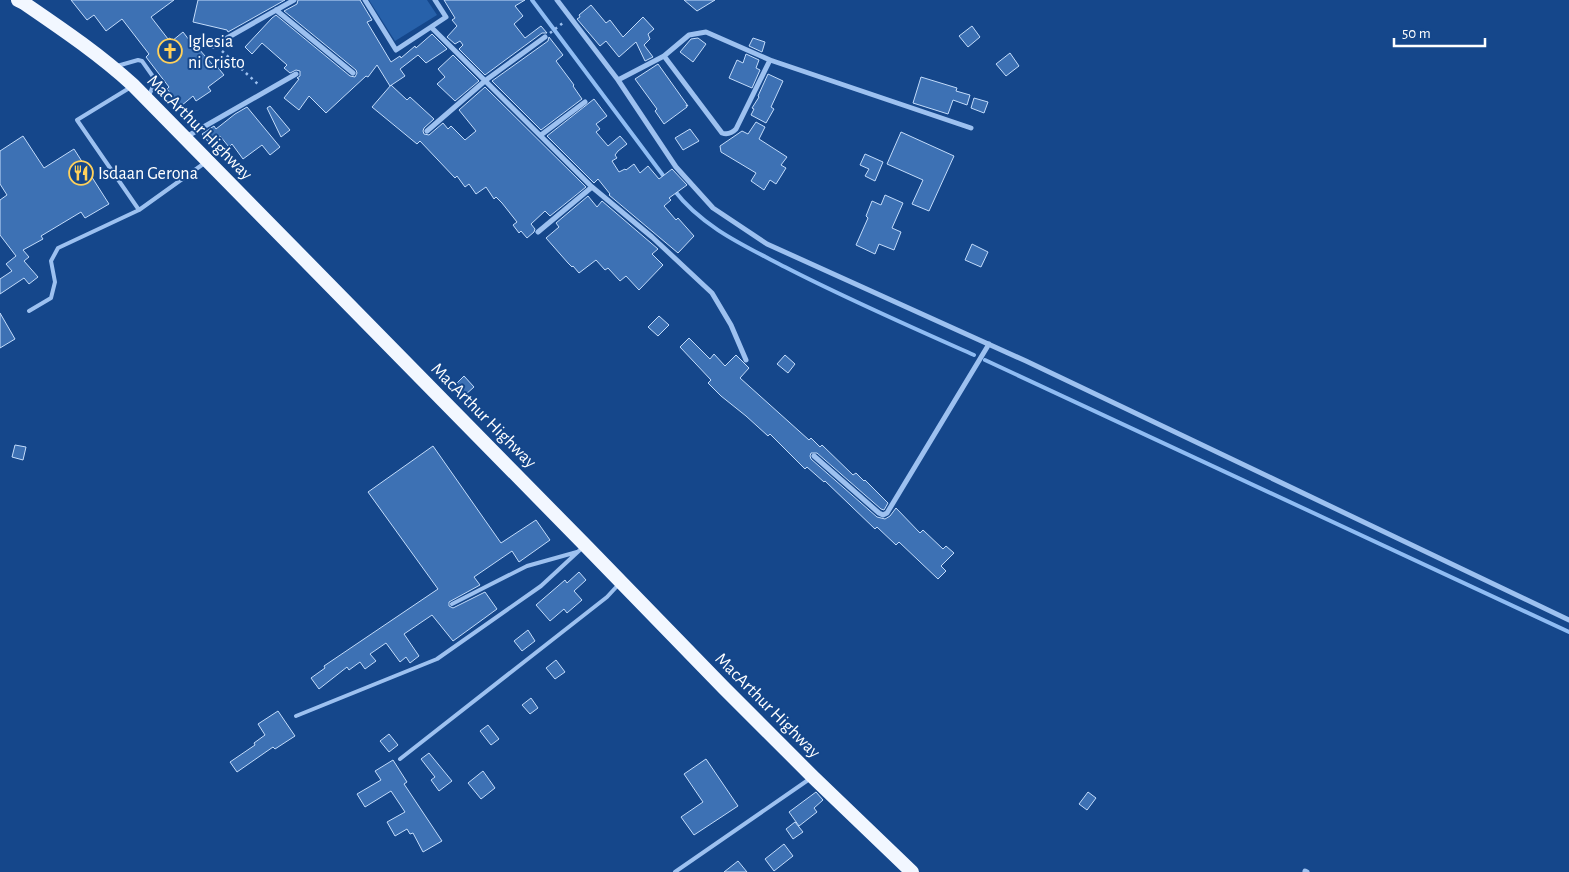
<svg xmlns="http://www.w3.org/2000/svg" width="1569" height="872" font-family="'Alegreya Sans',sans-serif">
	<rect width="100%" height="100%" fill="#15478b"/>
	<path fill="#2761aa" d="M 369,0 L 427,0 L 437,15 L 395,41 Z"/>
	<g fill="none" stroke-linecap="round" stroke-linejoin="round">
		<path stroke="#8fbcf3" stroke-width="4" d="M 532,0 L 665,178
			M 674,190 C 702,227 745,246 785,267 C 847,299 911,327 974,355
			M 985,360 L 1569,632"/>
	</g>
	<path fill="#3d71b4" stroke="#c3dcfb" d="M 71,0 L 174,0 L 151,17 L 168,39 L 170,38 L 172,41 L 183,32 L 196,49 L 198,48 L 213,65 L 215,64 L 224,75 L 208,87 L 211,91 L 196,101 L 193,96 L 181,106 L 167,89 L 169,87 L 146,57 L 149,54 L 122,19 L 106,31 L 94,15 L 87,20 Z
		M 198,0 L 285,0 L 228,32 L 227,30 L 193,22 Z
		M 298,0 L 360,0 L 372,20 L 367,22 L 391,62 L 400,56 L 401,58 L 415,46 L 416,48 L 432,34 L 447,49 L 426,63 L 418,55 L 400,69 L 405,76 L 390,86 L 377,65 L 368,77 L 366,76 L 326,113 L 309,96 L 299,110 L 284,98 L 299,79 L 297,78 L 300,76 L 300,71 L 296,70 L 290,73 L 284,68 L 287,65 L 262,43 L 252,54 L 245,47 L 272,18 L 276,15 L 350,76 L 355,77 L 357,73 L 356,70 L 284,11 L 297,4 Z
		M 444,0 L 525,0 L 515,6 L 523,16 L 514,24 L 525,38 L 541,26 L 547,33 L 542,33 L 485,75 L 459,49 L 463,45 L 460,41 L 455,44 L 447,37 L 457,26 L 452,20 L 455,18 Z
		M 684,0 L 715,0 L 697,11 Z
		M 591,5 L 606,23 L 610,20 L 623,37 L 643,17 L 654,29 L 648,34 L 650,39 L 644,45 L 653,57 L 645,61 L 636,42 L 619,57 L 606,41 L 600,46 L 577,19 L 580,17 L 579,15 Z
		M 972,26 L 980,37 L 968,47 L 959,36 Z
		M 549,37 L 563,55 L 556,61 L 574,85 L 573,86 L 582,99 L 541,130 L 492,81 L 548,41 Z
		M 698,38 L 706,44 L 693,62 L 680,52 L 691,39 Z
		M 753,38 L 765,42 L 762,52 L 749,46 Z
		M 1010,53 L 1019,66 L 1006,76 L 996,64 Z
		M 746,54 L 759,60 L 756,68 L 760,70 L 752,88 L 729,78 L 737,60 L 743,63 Z
		M 453,55 L 479,81 L 455,101 L 437,84 L 445,77 L 438,69 Z
		M 658,64 L 688,106 L 686,105 L 687,107 L 664,124 L 655,111 L 657,109 L 635,79 Z
		M 768,74 L 783,81 L 771,107 L 774,109 L 766,123 L 751,115 L 754,109 L 752,108 L 759,97 L 758,96 Z
		M 921,77 L 957,88 L 956,91 L 970,95 L 967,105 L 953,100 L 948,114 L 913,103 Z
		M 391,85 L 407,100 L 410,97 L 434,119 L 424,128 L 423,131 L 424,134 L 429,135 L 443,123 L 448,129 L 451,126 L 465,140 L 476,131 L 459,110 L 485,87 L 586,187 L 550,216 L 545,211 L 531,224 L 535,229 L 534,232 L 527,238 L 521,231 L 519,233 L 513,225 L 517,222 L 502,203 L 496,197 L 494,199 L 486,187 L 476,194 L 469,184 L 465,187 L 457,176 L 455,178 L 420,141 L 417,144 L 372,107 Z
		M 974,98 L 988,102 L 984,113 L 971,108 Z
		M 594,99 L 607,116 L 596,124 L 600,129 L 596,132 L 608,146 L 620,136 L 627,144 L 618,151 L 615,155 L 617,158 L 612,161 L 619,172 L 625,169 L 626,170 L 634,164 L 640,173 L 648,166 L 659,179 L 672,169 L 687,185 L 669,198 L 671,200 L 664,206 L 676,220 L 678,218 L 694,236 L 678,253 L 609,195 L 610,194 L 598,179 L 594,183 L 547,136 Z
		M 270,106 L 290,130 L 281,137 L 267,108 Z
		M 247,107 L 280,147 L 270,155 L 262,145 L 243,159 L 232,144 L 229,147 L 220,136 L 210,144 L 202,134 L 214,126 L 216,129 L 235,114 Z
		M 756,122 L 765,127 L 759,139 L 787,157 L 781,165 L 786,168 L 776,184 L 770,180 L 764,190 L 751,181 L 756,173 L 721,152 L 720,146 L 742,131 L 748,134 Z
		M 690,129 L 699,141 L 683,150 L 675,138 Z
		M 901,132 L 954,156 L 929,211 L 912,204 L 923,180 L 887,164 Z
		M 23,136 L 44,168 L 74,149 L 109,204 L 85,218 L 81,212 L 41,236 L 43,239 L 23,250 L 29,257 L 24,261 L 38,277 L 29,284 L 24,278 L 0,294 L 0,279 L 12,271 L 6,264 L 16,256 L 0,235 L 0,200 L 7,195 L 0,184 L 0,151 Z
		M 865,154 L 883,162 L 875,181 L 865,176 L 869,169 L 860,165 Z
		M 885,195 L 903,203 L 892,228 L 901,232 L 894,250 L 879,244 L 875,254 L 856,245 L 868,218 L 866,216 L 872,201 L 881,205 Z
		M 588,196 L 597,207 L 602,201 L 658,249 L 652,254 L 663,265 L 639,290 L 626,276 L 620,281 L 608,268 L 605,270 L 596,260 L 579,273 L 573,266 L 572,267 L 568,263 L 546,238 L 559,227 L 556,223 Z
		M 972,244 L 988,252 L 981,267 L 965,260 Z
		M 0,313 L 15,339 L 0,348 Z
		M 659,316 L 669,325 L 658,336 L 648,327 Z
		M 689,338 L 710,359 L 714,354 L 725,366 L 736,355 L 749,368 L 740,378 L 809,440 L 811,438 L 820,447 L 822,445 L 853,475 L 856,473 L 864,481 L 865,480 L 888,503 L 884,510 L 881,509 L 817,453 L 811,453 L 810,456 L 811,459 L 877,517 L 885,519 L 890,516 L 896,508 L 920,533 L 923,530 L 943,549 L 946,546 L 954,553 L 941,566 L 946,571 L 938,579 L 899,542 L 896,545 L 877,527 L 875,529 L 825,481 L 824,482 L 807,467 L 805,469 L 770,434 L 768,436 L 746,416 L 721,396 L 708,383 L 711,380 L 680,347 Z
		M 785,355 L 795,364 L 788,373 L 777,364 Z
		M 464,376 L 474,387 L 465,395 L 456,384 Z
		M 15,445 L 26,447 L 23,460 L 12,457 Z
		M 433,446 L 501,543 L 536,520 L 550,540 L 519,562 L 512,551 L 474,577 L 480,585 L 449,602 L 449,606 L 453,608 L 485,592 L 497,609 L 453,641 L 432,615 L 404,634 L 419,656 L 410,663 L 406,657 L 400,662 L 386,643 L 370,654 L 376,661 L 365,669 L 360,662 L 349,670 L 347,667 L 319,689 L 311,678 L 325,668 L 324,666 L 438,589 L 368,492 Z
		M 579,572 L 586,580 L 574,591 L 582,600 L 567,613 L 564,609 L 550,621 L 536,605 L 565,580 L 567,583 Z
		M 528,630 L 535,641 L 522,651 L 514,641 Z
		M 556,660 L 565,672 L 555,679 L 546,668 Z
		M 531,698 L 538,708 L 530,714 L 522,705 Z
		M 278,711 L 295,736 L 275,749 L 273,747 L 237,772 L 230,762 L 255,745 L 254,743 L 265,735 L 258,724 Z
		M 488,725 L 499,739 L 491,745 L 480,731 Z
		M 389,734 L 398,745 L 389,752 L 380,741 Z
		M 429,753 L 452,781 L 439,791 L 431,780 L 435,777 L 421,759 Z
		M 706,759 L 738,806 L 694,835 L 681,817 L 703,802 L 684,774 Z
		M 393,760 L 407,782 L 404,784 L 442,841 L 423,852 L 413,833 L 410,834 L 407,829 L 395,836 L 387,822 L 405,812 L 391,791 L 365,807 L 357,794 L 381,780 L 375,771 Z
		M 483,771 L 495,788 L 481,799 L 468,783 Z
		M 816,792 L 823,800 L 814,808 L 817,812 L 799,826 L 789,812 Z
		M 1088,792 L 1096,798 L 1087,810 L 1079,804 Z
		M 795,822 L 803,832 L 793,839 L 786,829 Z
		M 784,844 L 793,856 L 774,871 L 765,859 Z
		M 738,861 L 747,872 L 724,872 Z"/>
	<g fill="none" stroke-linecap="round" stroke-linejoin="round">
		<path stroke="#9dc1f0" stroke-width="2.5" stroke-dasharray="2.5 4" stroke-linecap="butt" d="M 550,33 L 564,22
			M 222,51 L 260,86"/>
		<path stroke="#9dc1f0" stroke-width="4" d="M 117,66 L 138,60 L 142,61 L 154,78 L 154,83 L 149,96
			M 131,87 L 77,120 L 139,210 L 206,162
			M 29,311 L 51,298 L 55,282 L 51,261 L 58,248 L 139,210
			M 452,604 L 527,566 L 577,552
			M 296,716 L 437,659 L 541,586 L 582,548
			M 400,759 L 607,597 L 619,584
			M 675,872 L 811,778"/>
		<path stroke="#9dc1f0" stroke-width="5" d="M 365,0 L 396,50 L 431,27 L 592,187 L 652,237 L 712,293 L 731,325 L 746,360
			M 557,0 L 618,80 L 676,167 L 713,208 L 767,244 L 1026,361 L 1569,620
			M 276,10 L 353,73
			M 431,27 L 446,17 L 435,0
			M 213,46 L 294,0
			M 664,56 L 722,133 C 728,135 732,133 736,129 L 770,60
			M 618,80 L 664,56 L 689,35 L 706,32 L 770,60 L 971,128
			M 427,131 L 486,80 L 545,37
			M 541,135 L 585,102
			M 186,137 L 296,74
			M 538,232 L 592,187
			M 814,456 L 879,513 L 883,515 L 887,513 L 989,344
			M 1305,871 L 1307,872"/>
		<path stroke="#f2f7ff" stroke-width="14" d="M 18,0 L 24,3 C 62,29 99,54 133,85 L 585,545 L 724,688 L 813,777 L 912,872"/>
	</g>
	<defs>
		<g id="church-ring" transform="scale(1.25)"><circle r="9.5" fill="#15478b" stroke="#ffd15b" stroke-width="1.5"/><path d="M-1.2-6h2.4v3.5h3.3v2.4h-3.3V6h-2.4V-.1h-3.3v-2.4h3.3Z" fill="#ffd15b"/></g>
		<g id="restaurant-ring" transform="scale(1.25)"><circle r="9.5" fill="#15478b" stroke="#ffd15b" stroke-width="1.5"/><path d="M-5-6h1v4h1v-4h1v4h1v-4h1v5L-1.5 .5V6h-2V.5L-5-1ZM5-6V6H3V1.5H1.5Q1.5-4 5-6Z" fill="#ffd15b"/></g>
	</defs>
	<g fill-rule="evenodd">
		<use href="#church-ring" x="170" y="51"/>
		<use href="#restaurant-ring" x="81" y="173"/>
	</g>
	<g text-anchor="middle" stroke-width="4" stroke-linejoin="round" paint-order="stroke">
		<g font-size="18" fill="#fff" stroke="#15478b" text-anchor="start">
			<text x="188" y="47">Iglesia<tspan x="188" dy="21">ni Cristo</tspan></text>
			<text x="98" y="179">Isdaan Gerona</text>
		</g>
		<g font-size="18" fill="#fff" stroke="#15478b">
			<text transform="translate(200 127) rotate(45)" y="6">MacArthur Highway</text>
			<text transform="translate(484 415) rotate(45)" y="6">MacArthur Highway</text>
			<text transform="translate(768 705) rotate(45)" y="6">MacArthur Highway</text>
		</g>
	</g>
	<path d="M1394 38v8h91v-8" fill="none" stroke="#ffffff" stroke-width="2.5"/>
	<text x="1402" y="38" font-size="15" fill="#ffffff" stroke="#15478b" stroke-width="4" paint-order="stroke">50 m</text>
</svg>
